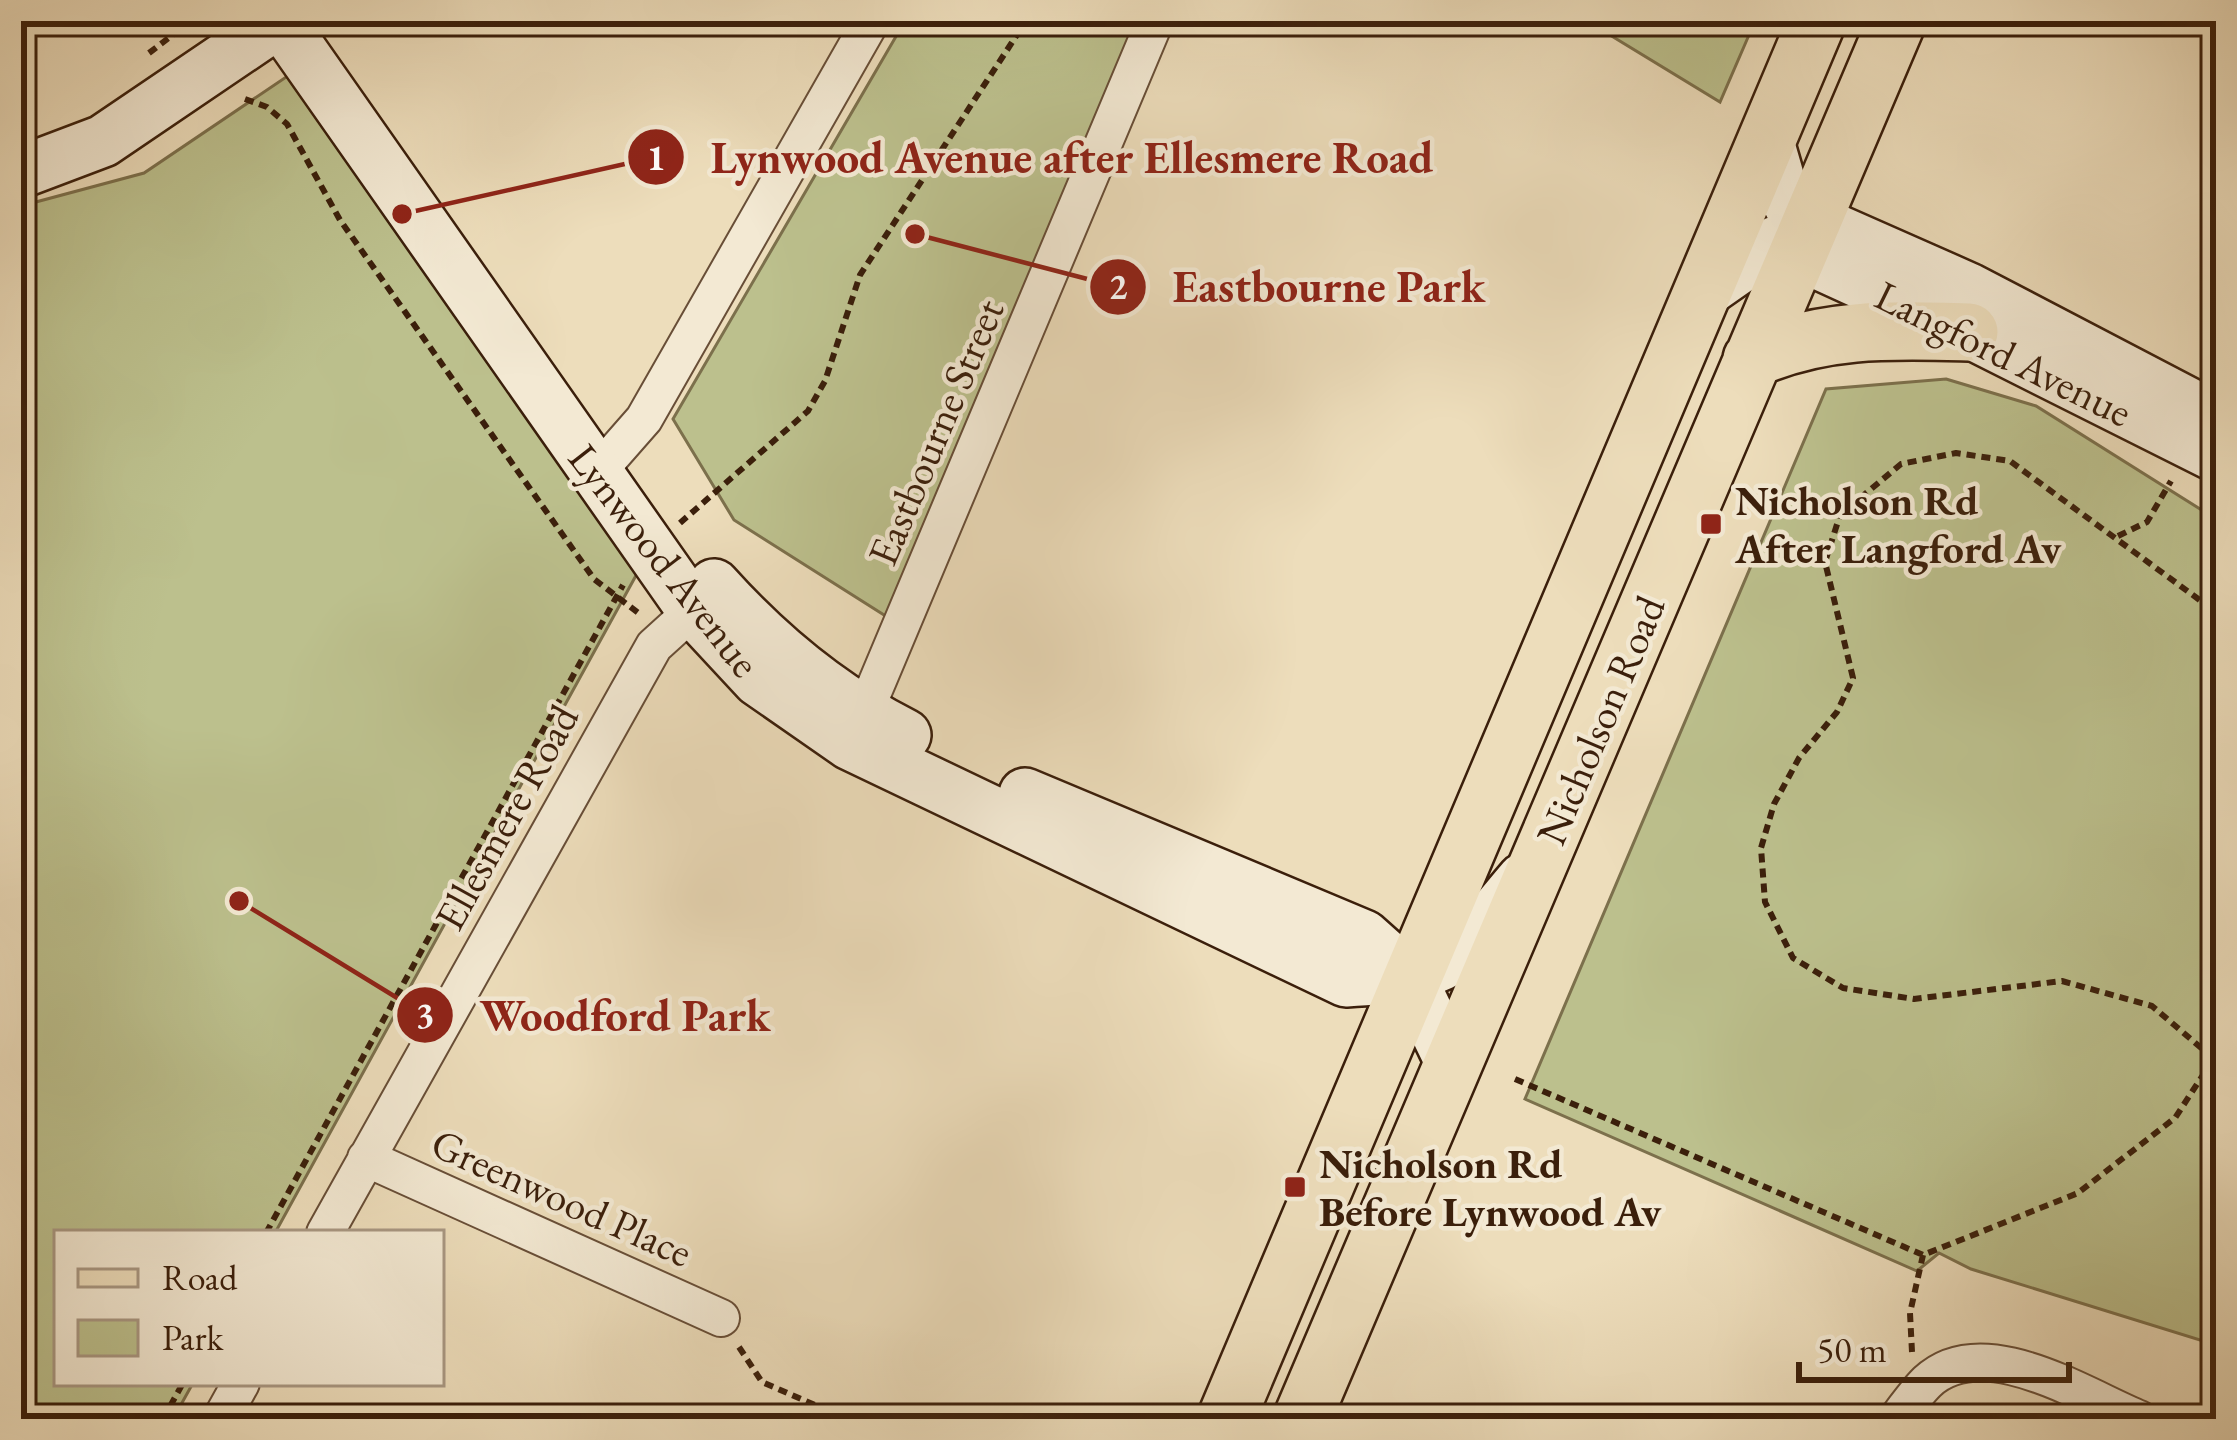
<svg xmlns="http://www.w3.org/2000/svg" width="2237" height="1440" font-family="'EB Garamond',serif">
	<rect width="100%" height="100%" fill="#edddbb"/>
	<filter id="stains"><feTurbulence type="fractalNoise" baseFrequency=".00167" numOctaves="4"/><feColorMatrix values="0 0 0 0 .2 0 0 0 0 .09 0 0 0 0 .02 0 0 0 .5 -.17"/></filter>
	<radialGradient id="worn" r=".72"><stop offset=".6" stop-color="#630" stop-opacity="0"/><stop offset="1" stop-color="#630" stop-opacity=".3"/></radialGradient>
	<path fill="#bcc08d" stroke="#7c704c" stroke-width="3" d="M 905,21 L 1136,21 L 892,620 L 734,520 L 673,419 Z
		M 1587,21 L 1740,21 L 1752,28 L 1720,102 Z
		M 298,69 L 639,570 L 275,1233 L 57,1233 L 57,1383 L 193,1383 L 173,1419 L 21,1419 L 21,206 L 144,173 Z
		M 1946,379 L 2036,406 L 2216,519 L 2216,1345 L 1971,1269 L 1939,1253 L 1917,1271 L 1525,1099 L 1826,389 Z"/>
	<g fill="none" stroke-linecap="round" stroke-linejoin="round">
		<g stroke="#684e37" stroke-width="40">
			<path id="street" d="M 594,476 L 644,419 L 871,21
				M 857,730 L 1155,21
				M 366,1158 L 721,1318
				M 325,1233 L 654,646 L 708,597
				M 221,1419 L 241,1383
				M 1897,1419 C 1906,1407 1916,1393 1927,1382 C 1983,1330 2083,1396 2139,1419"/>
		</g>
		<g stroke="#3b1f0b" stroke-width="56">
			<path id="secondary" d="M 1767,138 L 1782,190 L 1820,264 L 1969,332 L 2216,456
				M 21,172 L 103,141 L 280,21 L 693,610 L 758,680 L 850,744 L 1346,981 C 1462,974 1451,963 1523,879
				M 1700,295 L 1776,242 L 1831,228 L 1969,289 L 2216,418
				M 714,585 C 768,645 833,699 905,735
				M 1025,794 L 1364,936 L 1410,977 L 1452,1064"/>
		</g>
		<g stroke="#3b1f0b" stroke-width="62">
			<path id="primary" d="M 1752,359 C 1823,327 1892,330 1969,332
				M 1226,1419 L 1817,21
				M 1302,1419 L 1897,21"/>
		</g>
		<path stroke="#3b1f0b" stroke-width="6" stroke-dasharray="9 6" stroke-linecap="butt" d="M 149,53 L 191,21
			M 245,99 L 267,107 L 287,124 L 340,220 L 594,579 L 641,615
			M 680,523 L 808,411 L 825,381 L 860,275 L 1026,21
			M 2118,536 L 2147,522 L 2171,481
			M 2213,1058 L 2152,1006 L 2062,981 L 1914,999 L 1843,988 L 1793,958 L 1765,902 L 1761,848 L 1774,804 L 1799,758 L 1837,712 L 1853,678 L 1825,562 L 1840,515 L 1901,464 L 1956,453 L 2010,461 L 2216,612
			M 1515,1079 L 1923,1255 L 2078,1193 L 2175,1118 L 2216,1055
			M 266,1233 L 623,585
			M 739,1347 L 762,1382 L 847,1419
			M 1912,1352 L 1910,1313 L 1923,1255
			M 163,1419 L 183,1383"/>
		<use href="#street" stroke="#f3e9d3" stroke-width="36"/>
		<use href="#secondary" stroke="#f3e9d3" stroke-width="51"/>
		<use href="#primary" stroke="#edddbb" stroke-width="57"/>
	</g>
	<g fill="#8f2418" stroke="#f3e9d3" stroke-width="4.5">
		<rect x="1699" y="512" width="24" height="24" rx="6"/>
		<rect x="1283" y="1175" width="24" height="24" rx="6"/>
	</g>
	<g text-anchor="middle" stroke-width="9" stroke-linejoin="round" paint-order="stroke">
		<g font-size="42" fill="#3b1f0b" stroke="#f3e9d3">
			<text transform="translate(2004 353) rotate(26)" y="15">Langford Avenue</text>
			<text transform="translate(935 432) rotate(-67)" y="15">Eastbourne Street</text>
			<text transform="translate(665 560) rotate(52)" y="15">Lynwood Avenue</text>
			<text transform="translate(1600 720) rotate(-67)" y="15">Nicholson Road</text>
			<text transform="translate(506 817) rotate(-61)" y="15">Ellesmere Road</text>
			<text transform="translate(562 1197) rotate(24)" y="15">Greenwood Place</text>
		</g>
		<g font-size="42" font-weight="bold" fill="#3b1f0b" stroke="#f3e9d3" text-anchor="start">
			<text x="1735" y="515">Nicholson Rd<tspan x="1735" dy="48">After Langford Av</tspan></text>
			<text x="1319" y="1178">Nicholson Rd<tspan x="1319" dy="48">Before Lynwood Av</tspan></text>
		</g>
	</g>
	<path fill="none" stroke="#8f2418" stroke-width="4.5" d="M402 214L656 157M915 234L1118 287M239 901L425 1015"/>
	<g fill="#8f2418" stroke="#f3e9d3" stroke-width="4.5">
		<circle cx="402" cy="214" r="12"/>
		<circle cx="915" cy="234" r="12"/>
		<circle cx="239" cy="901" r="12"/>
		<circle cx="656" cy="157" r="30"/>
		<circle cx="1118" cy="287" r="30"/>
		<circle cx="425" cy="1015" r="30"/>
	</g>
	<g font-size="36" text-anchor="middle" font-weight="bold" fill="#fff">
		<text x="656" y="170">1</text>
		<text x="1118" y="299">2</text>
		<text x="425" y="1028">3</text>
	</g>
	<g font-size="45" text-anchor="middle" font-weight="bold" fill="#8f2418" stroke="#f3e9d3" stroke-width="9" stroke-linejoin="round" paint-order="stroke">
		<text x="1072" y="173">Lynwood Avenue after Ellesmere Road</text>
		<text x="1329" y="302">Eastbourne Park</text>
		<text x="625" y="1031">Woodford Park</text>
	</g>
	<rect width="2237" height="1440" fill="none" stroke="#edddbb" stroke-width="72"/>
	<rect x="24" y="24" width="2189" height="1392" fill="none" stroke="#3b1f0b" stroke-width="6"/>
	<rect x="36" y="36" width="2165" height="1368" fill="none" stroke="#3b1f0b" stroke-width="3"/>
	<rect x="54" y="1230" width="390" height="156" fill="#f3e9d3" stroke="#a99883" stroke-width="3"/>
	<rect x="78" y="1269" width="60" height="18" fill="#edddbb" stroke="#a99883" stroke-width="3"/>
	<text x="162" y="1290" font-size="36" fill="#3b1f0b">Road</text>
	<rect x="78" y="1320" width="60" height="36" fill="#bcc08d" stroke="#a99883" stroke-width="3"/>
	<text x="162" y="1350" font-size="36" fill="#3b1f0b">Park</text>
	<path d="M1799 1362v18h270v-18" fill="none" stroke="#3b1f0b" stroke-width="6"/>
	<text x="1817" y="1362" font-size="36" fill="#3b1f0b" stroke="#f3e9d3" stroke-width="9" paint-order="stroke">50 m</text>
	<rect width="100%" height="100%" filter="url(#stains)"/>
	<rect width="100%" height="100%" fill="url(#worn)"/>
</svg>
